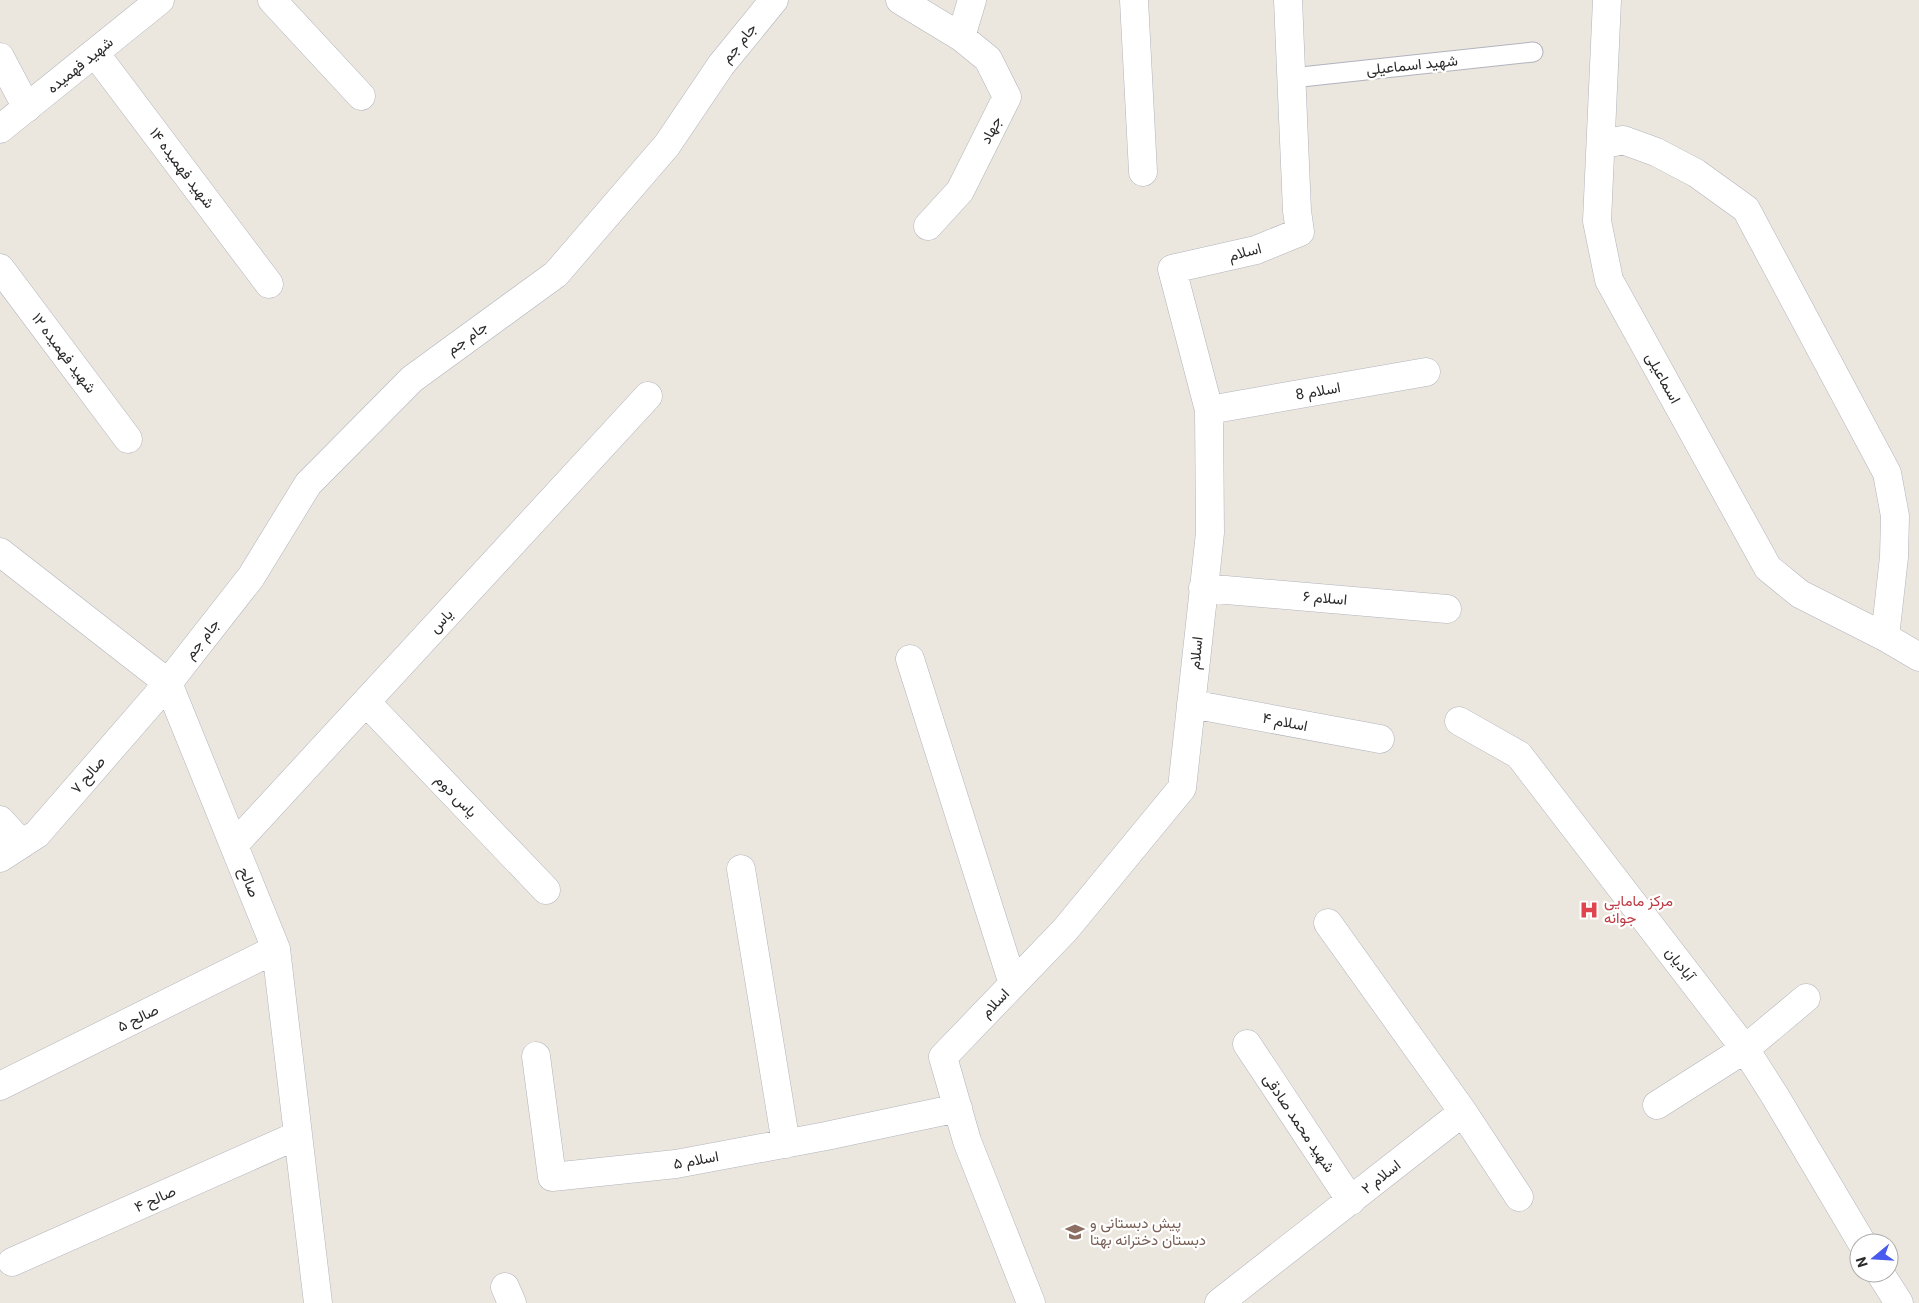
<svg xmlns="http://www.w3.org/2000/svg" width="1919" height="1303" font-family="Roboto,Vazirmatn,sans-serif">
	<rect width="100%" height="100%" fill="#ece7de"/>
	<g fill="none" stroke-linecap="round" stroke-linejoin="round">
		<g stroke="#b1b3bd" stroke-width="21">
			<path id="service" d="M 1292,78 L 1533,52"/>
		</g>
		<g stroke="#b1b3bd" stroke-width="29">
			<path id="minor" d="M 272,0 L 361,96
				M 900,0 L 961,37
				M 1134,0 L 1143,172
				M 1607,0 L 1597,221 L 1609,280 L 1768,568 L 1800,594 L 1885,637 L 1919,657
				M 95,53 L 269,284
				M 0,57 L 27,108
				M 1601,145 L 1623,140 L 1656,152 L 1696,173 L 1746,209 L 1887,473 L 1895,516 L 1894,557 L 1885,637
				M 928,226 L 960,191 L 1007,97 L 988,59 L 961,37 L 972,0
				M 0,268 L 128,439
				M 1209,410 L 1426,372
				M 0,552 L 168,683 L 276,949 L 318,1303
				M 1203,588 L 1447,609
				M 910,659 L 1013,984
				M 366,702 L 546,890
				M 1191,704 L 1380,739
				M 1459,721 L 1519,755 L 1565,815 L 1745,1049 L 1775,1096 L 1862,1243
				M 0,820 L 22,844
				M 234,845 L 648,396
				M 0,858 L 37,834 L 168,683 L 251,577 L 308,484 L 412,379 L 556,274 L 667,145 L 721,65 L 774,0
				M 741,869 L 786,1144
				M 1328,923 L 1463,1112
				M 1247,1044 L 1351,1201
				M 536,1056 L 552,1177 L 676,1164 L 826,1136 L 958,1108
				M 0,1086 L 276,949
				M 1657,1105 L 1745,1049 L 1806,998
				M 12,1262 L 298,1135
				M 1880,1273 L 1899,1303
				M 505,1287 L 512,1303
				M 1031,1303 L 967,1141 L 943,1057 L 1065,930 L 1182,788 L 1210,533 L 1209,410 L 1172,269 L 1256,250 L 1300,232 L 1297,211 L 1288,0
				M 1219,1303 L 1463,1112 L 1519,1197"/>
		</g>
		<g stroke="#b1b3bd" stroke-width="29">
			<path id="tertiary" d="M 0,129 L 160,0"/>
		</g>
		<use href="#service" stroke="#fff" stroke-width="19"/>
		<use href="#minor" stroke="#fff" stroke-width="28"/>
		<use href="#tertiary" stroke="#fff" stroke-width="28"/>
	</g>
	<defs>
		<g id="hospital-bare" transform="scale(1.5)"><path d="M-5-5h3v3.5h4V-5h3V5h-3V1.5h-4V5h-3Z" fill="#e0444e" stroke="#fff" stroke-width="2.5" paint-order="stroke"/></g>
		<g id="school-bare" transform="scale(1.5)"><path d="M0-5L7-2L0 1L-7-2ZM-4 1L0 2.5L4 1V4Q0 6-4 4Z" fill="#8d6e63" stroke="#fff" stroke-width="2.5" paint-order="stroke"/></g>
	</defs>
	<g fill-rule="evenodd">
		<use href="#hospital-bare" x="1589" y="910"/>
		<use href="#school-bare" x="1075" y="1232"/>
	</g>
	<g text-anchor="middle" stroke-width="4.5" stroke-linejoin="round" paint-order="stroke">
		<g font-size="15" fill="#2b2b2b" stroke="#fff">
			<text transform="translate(739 43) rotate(-51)" y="5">جام جم</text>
			<text transform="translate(80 65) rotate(-39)" y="5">شهید فهمیده</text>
			<text transform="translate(1412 65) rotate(-6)" y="5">شهید اسماعیلی</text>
			<text transform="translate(991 130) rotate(-63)" y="5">جهاد</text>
			<text transform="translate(182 168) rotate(53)" y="5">شهید فهمیده ۱۴</text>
			<text transform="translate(1245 252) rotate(-15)" y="5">اسلام</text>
			<text transform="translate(467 338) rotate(-36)" y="5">جام جم</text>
			<text transform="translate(64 353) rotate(53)" y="5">شهید فهمیده ۱۲</text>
			<text transform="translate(1663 378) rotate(61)" y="5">اسماعیلی</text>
			<text transform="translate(1318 391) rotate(-10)" y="5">اسلام 8</text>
			<text transform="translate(1325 598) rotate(5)" y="5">اسلام ۶</text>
			<text transform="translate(441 621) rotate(-47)" y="5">یاس</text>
			<text transform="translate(202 639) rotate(-52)" y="5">جام جم</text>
			<text transform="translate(1196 653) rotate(-84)" y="5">اسلام</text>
			<text transform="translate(1285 722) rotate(11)" y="5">اسلام ۴</text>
			<text transform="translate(88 775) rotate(-49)" y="5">صالح ۷</text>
			<text transform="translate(456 796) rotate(46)" y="5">یاس دوم</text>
			<text transform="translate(249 882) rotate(68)" y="5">صالح</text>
			<text transform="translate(1680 964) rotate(52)" y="5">آبادیان</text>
			<text transform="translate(995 1003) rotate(-46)" y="5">اسلام</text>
			<text transform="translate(138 1018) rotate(-26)" y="5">صالح ۵</text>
			<text transform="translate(1299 1123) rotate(56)" y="5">شهید محمد صادقی</text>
			<text transform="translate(696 1160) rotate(-10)" y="5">اسلام ۵</text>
			<text transform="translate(1381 1177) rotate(-38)" y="5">اسلام ۲</text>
			<text transform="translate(155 1199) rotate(-24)" y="5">صالح ۴</text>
		</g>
		<g font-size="15" fill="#be3a42" stroke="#fff" text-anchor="start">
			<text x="1604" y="906">مرکز مامایی<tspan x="1604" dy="17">جوانه</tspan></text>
		</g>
		<g font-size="15" fill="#785e54" stroke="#fff" text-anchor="start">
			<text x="1090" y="1228">پیش دبستانی و<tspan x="1090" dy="17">دبستان دخترانه بهتا</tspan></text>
		</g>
	</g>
	<g transform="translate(1874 1258) rotate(252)"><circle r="24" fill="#ffffff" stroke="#aaaaaa"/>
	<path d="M0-4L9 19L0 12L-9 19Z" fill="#495aee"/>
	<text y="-8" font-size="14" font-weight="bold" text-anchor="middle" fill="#2b2b2b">N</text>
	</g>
</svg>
